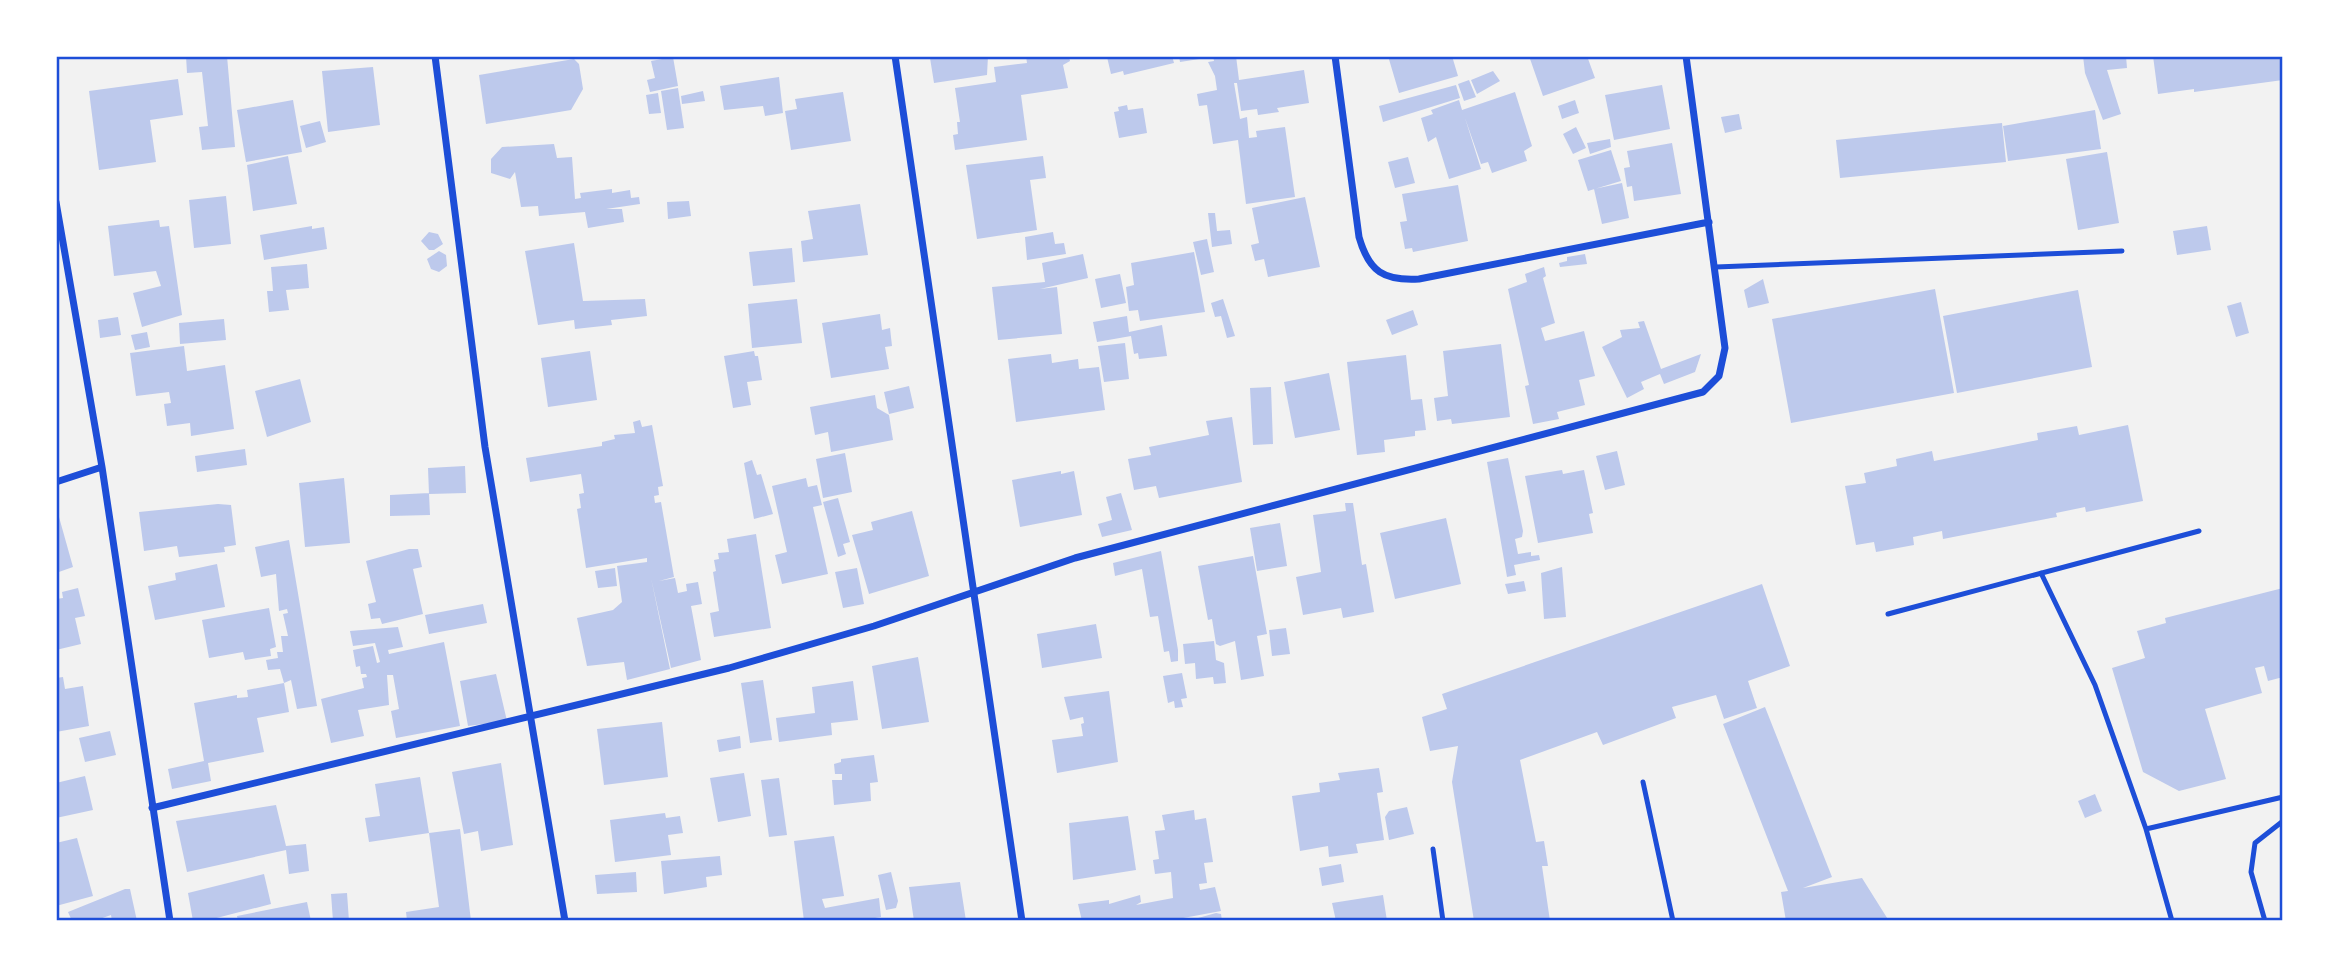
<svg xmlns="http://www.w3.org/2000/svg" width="2339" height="977" font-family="'Source Sans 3',sans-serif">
	<rect width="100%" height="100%" fill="#f2f2f2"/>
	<path fill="#bdc9ec" d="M 186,56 L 227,56 L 235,147 L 202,150 L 199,127 L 208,126 L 202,72 L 187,73 Z
		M 946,56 L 988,56 L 987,75 L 934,83 L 930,58 Z
		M 1026,56 L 1069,56 L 1070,61 L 1063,65 L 1068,88 L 1021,95 L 1027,140 L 955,150 L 953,135 L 958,134 L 957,122 L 960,122 L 955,88 L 996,82 L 994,67 L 1027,63 Z
		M 1128,56 L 1129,59 L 1172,56 L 1174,63 L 1124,75 L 1123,71 L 1111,74 L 1107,57 Z
		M 1179,56 L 1206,56 L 1206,58 L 1180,62 Z
		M 1213,56 L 1236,56 L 1239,80 L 1304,70 L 1309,103 L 1277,108 L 1279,112 L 1258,115 L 1257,109 L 1241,111 L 1237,83 L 1234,83 L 1240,119 L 1247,117 L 1249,138 L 1257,137 L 1256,131 L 1285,127 L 1295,197 L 1246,204 L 1238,140 L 1213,144 L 1207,105 L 1199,106 L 1197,94 L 1217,90 L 1215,76 L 1208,62 L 1214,61 Z
		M 1388,56 L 1452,56 L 1458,76 L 1399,93 Z
		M 1529,56 L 1587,56 L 1595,78 L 1543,96 Z
		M 2083,56 L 2126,56 L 2127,68 L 2107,70 L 2121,114 L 2103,120 L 2085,73 Z
		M 2153,56 L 2282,56 L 2283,80 L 2194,92 L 2194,89 L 2158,94 Z
		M 673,57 L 678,86 L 650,92 L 647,80 L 655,78 L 651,61 Z
		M 574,59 L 579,64 L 583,89 L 571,110 L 486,124 L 479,75 Z
		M 373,67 L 380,125 L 328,132 L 322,71 Z
		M 1493,71 L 1500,81 L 1477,94 L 1471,80 Z
		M 779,77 L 783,113 L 765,116 L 763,106 L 724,110 L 720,86 Z
		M 178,79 L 183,115 L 150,120 L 156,162 L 99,170 L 89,91 Z
		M 1469,80 L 1476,97 L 1464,101 L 1458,84 Z
		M 1456,85 L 1460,98 L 1383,122 L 1379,106 Z
		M 1662,85 L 1670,129 L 1614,140 L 1605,95 Z
		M 678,88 L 684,128 L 667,130 L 661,91 Z
		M 703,91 L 705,101 L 682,104 L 681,96 Z
		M 843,92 L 851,141 L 791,150 L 785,111 L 797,109 L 795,99 Z
		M 1515,92 L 1532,146 L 1524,151 L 1527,161 L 1492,173 L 1488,162 L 1481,164 L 1465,118 L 1481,169 L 1449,179 L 1436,137 L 1428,142 L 1421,118 L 1433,114 L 1431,110 L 1459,100 L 1462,110 Z
		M 658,93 L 661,113 L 649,114 L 646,95 Z
		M 293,100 L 302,152 L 246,162 L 237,110 Z
		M 1575,100 L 1579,113 L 1562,119 L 1558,106 Z
		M 1127,105 L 1128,110 L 1143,108 L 1147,133 L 1119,138 L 1114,112 L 1119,111 L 1118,107 Z
		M 2095,110 L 2101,149 L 2008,161 L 2003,126 Z
		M 1739,114 L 1742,129 L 1725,133 L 1721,117 Z
		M 320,121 L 326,142 L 306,148 L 300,126 Z
		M 2002,123 L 2006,162 L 1840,178 L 1836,140 Z
		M 1576,127 L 1586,148 L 1573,154 L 1563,134 Z
		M 1610,139 L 1611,147 L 1590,154 L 1587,143 Z
		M 1672,143 L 1681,194 L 1634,201 L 1632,186 L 1627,187 L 1624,168 L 1630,167 L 1627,151 Z
		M 554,144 L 557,158 L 572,157 L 575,199 L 581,198 L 580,193 L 612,189 L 612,193 L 630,190 L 631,198 L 639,197 L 640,204 L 606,209 L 622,209 L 624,222 L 588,228 L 585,212 L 539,216 L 538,206 L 521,207 L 515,172 L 510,179 L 491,173 L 491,159 L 502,147 Z
		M 1611,150 L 1621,181 L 1588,191 L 1578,160 Z
		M 2107,152 L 2119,223 L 2078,230 L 2066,159 Z
		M 288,156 L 297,204 L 253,211 L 247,165 Z
		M 1043,156 L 1046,178 L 1030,180 L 1037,230 L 977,239 L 966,165 Z
		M 1408,157 L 1415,183 L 1395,188 L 1388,162 Z
		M 1622,183 L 1629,218 L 1602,224 L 1594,189 Z
		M 1458,185 L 1468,241 L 1413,252 L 1412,248 L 1405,249 L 1400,222 L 1407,221 L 1402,194 Z
		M 226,196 L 231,244 L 194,248 L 189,200 Z
		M 1305,197 L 1320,267 L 1268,277 L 1264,259 L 1255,261 L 1251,245 L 1259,243 L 1252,208 Z
		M 689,201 L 691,216 L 668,219 L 667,202 Z
		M 860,204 L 868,255 L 803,262 L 801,241 L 813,239 L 808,211 Z
		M 1208,213 L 1215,213 L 1217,231 L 1230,230 L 1232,244 L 1212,247 Z
		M 159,220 L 160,227 L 169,226 L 182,315 L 142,327 L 133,293 L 161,286 L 156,271 L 114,276 L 108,226 Z
		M 312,226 L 312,229 L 324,227 L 327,249 L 264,260 L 260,235 Z
		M 2207,226 L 2211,250 L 2177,255 L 2173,231 Z
		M 429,232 L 438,234 L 443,244 L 434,250 L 429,250 L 421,241 Z
		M 1053,232 L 1055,244 L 1064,243 L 1066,254 L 1027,260 L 1025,237 Z
		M 1207,239 L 1214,272 L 1201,275 L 1193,242 Z
		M 574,243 L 583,301 L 645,299 L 647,316 L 611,320 L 612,325 L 575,329 L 574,320 L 538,325 L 525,251 Z
		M 792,248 L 795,282 L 753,286 L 749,252 Z
		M 439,251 L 446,255 L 447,266 L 439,272 L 431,269 L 427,259 Z
		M 1194,252 L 1205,312 L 1140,321 L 1138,310 L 1129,311 L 1126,287 L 1134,285 L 1131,263 Z
		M 1083,254 L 1088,278 L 1040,289 L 1057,287 L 1062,334 L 998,340 L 992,287 L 1045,282 L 1042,263 Z
		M 1585,254 L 1587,264 L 1560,267 L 1559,263 L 1567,261 L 1567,257 Z
		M 307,264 L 309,288 L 286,290 L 289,310 L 269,312 L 267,291 L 273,291 L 271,267 Z
		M 1544,267 L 1546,276 L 1543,278 L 1555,323 L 1541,328 L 1545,341 L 1584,331 L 1595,376 L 1579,380 L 1585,405 L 1557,412 L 1559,419 L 1533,424 L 1525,386 L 1529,385 L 1508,289 L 1527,282 L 1525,274 Z
		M 1120,274 L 1126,303 L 1101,308 L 1095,279 Z
		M 1763,279 L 1769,303 L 1748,308 L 1744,290 Z
		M 1935,289 L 1954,393 L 1791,423 L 1772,319 Z
		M 2078,290 L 2092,367 L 1957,393 L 1943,316 Z
		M 797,299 L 802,343 L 752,348 L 748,304 Z
		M 1223,299 L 1235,336 L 1227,338 L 1221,316 L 1215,317 L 1211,303 Z
		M 2241,302 L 2249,333 L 2236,337 L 2227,306 Z
		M 1413,310 L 1418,325 L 1392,335 L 1386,320 Z
		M 880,314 L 882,330 L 890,328 L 892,346 L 885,347 L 889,369 L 831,378 L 822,323 Z
		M 1127,316 L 1129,332 L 1162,325 L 1167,356 L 1139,359 L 1138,353 L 1134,354 L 1131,336 L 1097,342 L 1093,322 Z
		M 118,317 L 121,335 L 100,338 L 98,320 Z
		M 224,319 L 226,340 L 180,344 L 179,323 Z
		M 1644,321 L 1661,369 L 1701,354 L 1695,372 L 1664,384 L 1660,374 L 1641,382 L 1644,389 L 1627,398 L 1602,347 L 1622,337 L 1620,330 L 1640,328 L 1638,322 Z
		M 147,332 L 150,347 L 135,350 L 131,335 Z
		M 1125,343 L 1129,379 L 1104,382 L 1098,346 Z
		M 1501,344 L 1510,417 L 1452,424 L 1451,419 L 1437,421 L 1434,398 L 1448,396 L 1443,351 Z
		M 184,346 L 187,371 L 225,365 L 234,429 L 191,436 L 190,423 L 167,426 L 164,404 L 171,403 L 169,392 L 136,396 L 130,353 Z
		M 590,351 L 597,400 L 548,407 L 541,358 Z
		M 754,351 L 755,356 L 758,356 L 762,380 L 747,382 L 751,405 L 733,408 L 724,356 Z
		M 1051,354 L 1052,363 L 1078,359 L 1079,369 L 1099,367 L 1105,410 L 1016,422 L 1008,359 Z
		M 1406,355 L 1411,400 L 1422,399 L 1426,430 L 1415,431 L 1415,436 L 1384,440 L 1385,452 L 1357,455 L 1347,362 Z
		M 1329,373 L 1340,430 L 1295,438 L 1284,382 Z
		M 300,379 L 311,422 L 267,437 L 255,391 Z
		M 909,386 L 914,408 L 889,414 L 884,392 Z
		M 1271,387 L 1273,444 L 1253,445 L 1250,388 Z
		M 875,395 L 877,408 L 889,415 L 893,440 L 831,452 L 828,432 L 815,435 L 810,407 Z
		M 1232,417 L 1242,482 L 1159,498 L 1156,486 L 1134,490 L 1128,459 L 1151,455 L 1149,447 L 1209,435 L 1206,421 Z
		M 640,420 L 642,427 L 652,425 L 663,486 L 658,487 L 659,495 L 654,496 L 655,503 L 661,502 L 674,577 L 659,581 L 675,578 L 678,593 L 687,591 L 686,584 L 698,582 L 702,604 L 691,606 L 701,660 L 671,668 L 651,578 L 670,669 L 627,680 L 624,662 L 587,666 L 577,618 L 613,610 L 622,602 L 617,566 L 647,562 L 647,558 L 586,568 L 577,509 L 581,508 L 579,494 L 584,493 L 581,474 L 530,482 L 526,458 L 602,446 L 602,442 L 615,439 L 614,435 L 635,433 L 633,422 Z
		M 2128,425 L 2143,501 L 2086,512 L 2085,507 L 2056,513 L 2057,517 L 2051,518 L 1943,539 L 1942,531 L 1913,537 L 1914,545 L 1876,552 L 1874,542 L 1856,545 L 1845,486 L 1866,483 L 1864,473 L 1897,466 L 1896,459 L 1932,451 L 1934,461 L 2038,440 L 2037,433 L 2077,426 L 2079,435 Z
		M 245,449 L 247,465 L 197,472 L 195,456 Z
		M 1617,451 L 1625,485 L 1605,490 L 1596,456 Z
		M 845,453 L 852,492 L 823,498 L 816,459 Z
		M 1508,458 L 1523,531 L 1522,537 L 1515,539 L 1518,554 L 1531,552 L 1531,556 L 1539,555 L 1540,560 L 1514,565 L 1516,575 L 1507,577 L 1487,462 Z
		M 752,460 L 757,475 L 761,474 L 773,514 L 754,519 L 744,463 Z
		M 465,466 L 466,493 L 429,494 L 428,468 Z
		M 1562,470 L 1563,474 L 1584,470 L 1593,513 L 1589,514 L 1593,533 L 1538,543 L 1525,476 Z
		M 1061,471 L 1061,474 L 1074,471 L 1082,515 L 1020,527 L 1012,480 Z
		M 344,478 L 350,543 L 305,547 L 299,483 Z
		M 806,478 L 808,487 L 817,485 L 822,505 L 813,507 L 828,574 L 782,584 L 775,555 L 787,552 L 772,486 Z
		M 429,493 L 430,515 L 390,516 L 390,495 Z
		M 1121,493 L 1132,530 L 1102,537 L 1098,524 L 1112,520 L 1106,497 Z
		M 838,498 L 850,542 L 843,544 L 846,554 L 838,557 L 823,502 Z
		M 1345,503 L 1353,503 L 1362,565 L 1366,564 L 1374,612 L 1343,618 L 1341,608 L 1303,615 L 1296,577 L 1321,572 L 1313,515 L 1346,511 Z
		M 218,504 L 231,505 L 236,545 L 224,547 L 225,552 L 179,557 L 177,546 L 144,551 L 139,512 Z
		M 912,511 L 929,576 L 869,594 L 852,535 L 873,530 L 871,522 Z
		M 59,517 L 73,567 L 56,573 L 56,518 Z
		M 1446,518 L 1461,584 L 1395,599 L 1380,533 Z
		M 1280,523 L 1287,566 L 1257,571 L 1250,528 Z
		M 756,534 L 771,628 L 714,637 L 710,613 L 719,611 L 713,572 L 716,571 L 714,560 L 719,559 L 718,553 L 729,552 L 727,539 Z
		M 289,540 L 317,706 L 297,709 L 291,680 L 284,683 L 289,712 L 257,718 L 264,752 L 208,763 L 211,781 L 172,789 L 168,769 L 204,761 L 194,703 L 237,695 L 237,698 L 248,697 L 247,690 L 284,683 L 280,669 L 268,670 L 266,660 L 278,658 L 277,652 L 283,652 L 281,636 L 288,636 L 283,614 L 288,613 L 287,609 L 279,611 L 276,574 L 261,577 L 255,547 Z
		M 409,549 L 418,549 L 422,567 L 413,569 L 423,614 L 382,624 L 380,618 L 371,619 L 368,604 L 376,602 L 366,561 Z
		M 1161,551 L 1178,650 L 1178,661 L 1171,662 L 1169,651 L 1164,652 L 1158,616 L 1150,617 L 1142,569 L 1115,576 L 1113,563 Z
		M 1253,556 L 1267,634 L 1257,636 L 1264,676 L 1241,680 L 1235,641 L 1220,646 L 1216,644 L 1212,619 L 1208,620 L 1198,566 Z
		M 217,564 L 225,607 L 155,620 L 148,586 L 176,580 L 175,573 Z
		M 1562,567 L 1566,617 L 1544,619 L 1541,573 Z
		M 615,568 L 617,586 L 598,588 L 595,571 Z
		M 857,568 L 864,604 L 843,608 L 835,572 Z
		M 1524,581 L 1526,591 L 1508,594 L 1505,584 Z
		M 1762,584 L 1790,666 L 1748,681 L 1757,708 L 1724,719 L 1716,695 L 1672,707 L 1676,718 L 1603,745 L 1597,732 L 1520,760 L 1536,842 L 1544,841 L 1548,866 L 1542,866 L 1550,921 L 1474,921 L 1452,782 L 1458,746 L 1430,751 L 1422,717 L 1447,709 L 1442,694 Z
		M 78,588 L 85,616 L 75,618 L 81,644 L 56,650 L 56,599 L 63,598 L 62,592 Z
		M 2283,588 L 2283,677 L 2268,681 L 2264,666 L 2255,668 L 2262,693 L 2205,709 L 2226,779 L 2179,791 L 2143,772 L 2112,668 L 2145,658 L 2137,631 L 2166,623 L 2165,618 Z
		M 483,604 L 487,623 L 429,634 L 425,615 Z
		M 269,608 L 276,647 L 270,649 L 271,656 L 245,660 L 243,652 L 209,658 L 202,620 Z
		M 1096,624 L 1102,658 L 1042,668 L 1037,634 Z
		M 398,627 L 403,647 L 388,650 L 389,654 L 444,642 L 460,726 L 396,738 L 391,711 L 399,709 L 393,675 L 387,675 L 389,705 L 358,710 L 364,736 L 331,743 L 321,699 L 364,688 L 362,678 L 367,677 L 366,674 L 361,674 L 360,666 L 356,667 L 353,650 L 373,646 L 377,663 L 380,662 L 375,643 L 353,646 L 350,631 Z
		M 1286,628 L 1290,654 L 1272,656 L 1269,630 Z
		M 1214,641 L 1216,660 L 1224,663 L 1226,683 L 1214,684 L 1213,677 L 1196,679 L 1195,663 L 1185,664 L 1183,644 Z
		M 918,657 L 929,722 L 882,729 L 872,666 Z
		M 1182,673 L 1187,698 L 1181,699 L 1183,707 L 1175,708 L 1174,701 L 1168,703 L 1163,676 Z
		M 496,674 L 507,721 L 468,726 L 460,681 Z
		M 63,677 L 65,689 L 83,686 L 89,726 L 56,732 L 56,678 Z
		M 763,680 L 772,740 L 750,743 L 741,683 Z
		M 853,681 L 858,720 L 831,723 L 832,735 L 779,742 L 776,718 L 815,713 L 812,687 Z
		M 1109,691 L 1118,762 L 1057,773 L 1052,740 L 1083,736 L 1081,724 L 1084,723 L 1083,717 L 1070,720 L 1064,697 Z
		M 1765,707 L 1832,877 L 1803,888 L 1862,878 L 1889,921 L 1786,921 L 1781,892 L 1788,891 L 1723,724 Z
		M 662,722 L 668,777 L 604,785 L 597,729 Z
		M 110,731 L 116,755 L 85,762 L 79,738 Z
		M 740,736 L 741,748 L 719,752 L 717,740 Z
		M 874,755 L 878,782 L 870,783 L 871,801 L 834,805 L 832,780 L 842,780 L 842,774 L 835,774 L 834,764 L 841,762 L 841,759 Z
		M 501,763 L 513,845 L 481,851 L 478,831 L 464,834 L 452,772 Z
		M 1379,768 L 1383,792 L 1377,793 L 1384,840 L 1356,844 L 1358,853 L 1329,857 L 1328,846 L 1300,851 L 1292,796 L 1320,792 L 1319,783 L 1340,780 L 1338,773 Z
		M 744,773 L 751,816 L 718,822 L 710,778 Z
		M 85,776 L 93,810 L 56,818 L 56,783 Z
		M 420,777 L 429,833 L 369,842 L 365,818 L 380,816 L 375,784 Z
		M 779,778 L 787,835 L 769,837 L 761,780 Z
		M 2095,794 L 2102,811 L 2085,818 L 2078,801 Z
		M 276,805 L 286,846 L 306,844 L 309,871 L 289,874 L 286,850 L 187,872 L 176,821 Z
		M 1407,807 L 1414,834 L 1389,840 L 1385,817 L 1389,811 Z
		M 1194,810 L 1195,820 L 1206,818 L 1213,862 L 1204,863 L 1207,883 L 1199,884 L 1200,890 L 1215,887 L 1221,911 L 1167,921 L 1108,918 L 1106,921 L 1082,921 L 1078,904 L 1109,900 L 1109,904 L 1140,895 L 1141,902 L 1136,905 L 1173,898 L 1171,872 L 1155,874 L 1153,860 L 1159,859 L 1155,831 L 1165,830 L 1162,815 Z
		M 665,813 L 666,818 L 680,816 L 683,833 L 668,835 L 671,855 L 615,862 L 610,820 Z
		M 1128,816 L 1136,870 L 1073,880 L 1069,823 Z
		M 460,829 L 471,921 L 407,921 L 406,912 L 439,907 L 429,833 Z
		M 834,836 L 844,896 L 822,899 L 825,908 L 879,898 L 881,917 L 875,918 L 875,921 L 804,921 L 794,841 Z
		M 77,838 L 93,896 L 56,906 L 56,843 Z
		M 720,856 L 722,875 L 706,877 L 707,887 L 664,894 L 661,861 Z
		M 1341,864 L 1344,882 L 1322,886 L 1319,868 Z
		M 636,872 L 637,892 L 597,894 L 595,875 Z
		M 891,872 L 898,901 L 896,908 L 886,910 L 878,875 Z
		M 264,874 L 271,904 L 205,921 L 193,921 L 188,893 Z
		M 960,882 L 966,921 L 914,921 L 909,887 Z
		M 125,889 L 130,889 L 137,921 L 112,921 L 111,915 L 94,921 L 72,921 L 68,912 Z
		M 347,893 L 349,921 L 333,921 L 331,894 Z
		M 1383,895 L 1387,921 L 1336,921 L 1332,903 Z
		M 307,902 L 311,921 L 238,921 L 237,916 Z
		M 1216,913 L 1221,914 L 1222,921 L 1199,921 L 1198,918 Z"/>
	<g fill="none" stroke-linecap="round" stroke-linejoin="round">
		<path stroke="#1d4ed8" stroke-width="5" d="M 1716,267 L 2122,251
			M 2041,573 L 2095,685 L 2146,829 L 2172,921
			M 1888,614 L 2199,531
			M 1643,782 L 1673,921
			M 2146,829 L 2283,797
			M 1433,849 L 1443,921
			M 2265,921 L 2251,872 L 2255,843 L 2283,821"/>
		<path stroke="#1d4ed8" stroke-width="7" d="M 435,56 L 485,447 L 565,921
			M 895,56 L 1022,921
			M 1335,56 L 1359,237 C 1369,272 1384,281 1419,279 L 1709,222
			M 56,202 L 102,467 L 170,921
			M 56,482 L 102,467
			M 152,808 L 729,668 L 874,626 L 1075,558 L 1703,392 L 1719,376 L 1725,348 L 1686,56"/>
	</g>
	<rect width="2339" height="977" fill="none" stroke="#ffffff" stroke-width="116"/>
	<rect x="58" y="58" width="2223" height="861" fill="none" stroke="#1d4ed8" stroke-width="2.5"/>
</svg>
